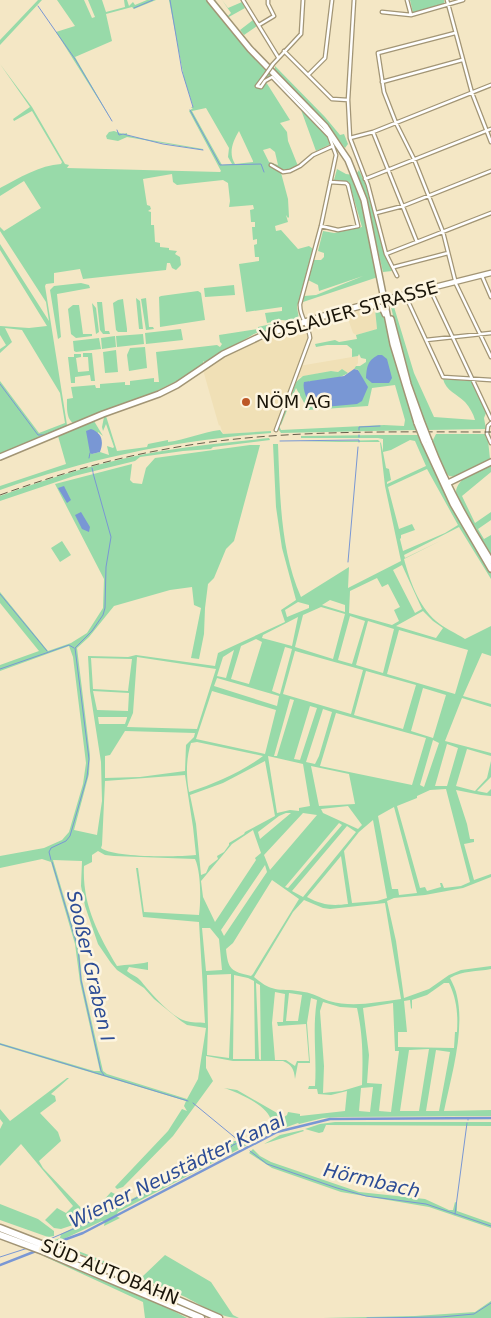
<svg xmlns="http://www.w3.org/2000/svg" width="491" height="1318" font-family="'DejaVu Sans',sans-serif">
	<rect width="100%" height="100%" fill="#f4e7c5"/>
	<path fill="#f0e0b6" d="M 371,308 L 375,309 L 377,329 L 356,335 L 353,333 L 346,313 Z
		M 303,325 L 305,327 L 308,338 L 299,366 L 358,356 L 358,363 L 354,369 L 348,373 L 342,369 L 338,372 L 331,371 L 295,378 L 274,431 L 223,434 L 220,425 L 219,426 L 203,370 L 223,357 L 250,343 L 259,341 L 260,342 L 269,336 Z"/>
	<path fill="#98daa9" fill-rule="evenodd" d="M 38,0 L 42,0 L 0,45 L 0,40 Z
		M 57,0 L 84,0 L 92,18 L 95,17 L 88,0 L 102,0 L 106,12 L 125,7 L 124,0 L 127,0 L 129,6 L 133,2 L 135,5 L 147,0 L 156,0 L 134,9 L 132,7 L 106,14 L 112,41 L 75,57 L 112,121 L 56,32 L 75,26 Z
		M 169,0 L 209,0 C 242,46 284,81 321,123 C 328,132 334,143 341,152 L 336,151 L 333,143 L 316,151 L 300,107 L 271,79 L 266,82 L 290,120 L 280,123 L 287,132 L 288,141 L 298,166 L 289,170 L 280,169 L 288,199 L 289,217 L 288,218 L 286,215 L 288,222 L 275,226 L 276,231 L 281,230 L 298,249 L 309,246 L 313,249 L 297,307 L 299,319 L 296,321 L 281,320 L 267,323 L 265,313 L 282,311 L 282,307 L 246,312 L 239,264 L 259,261 L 259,257 L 255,257 L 254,245 L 257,244 L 257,239 L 253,240 L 252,227 L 255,227 L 255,222 L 251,222 L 250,210 L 254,209 L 253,205 L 229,207 L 230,201 L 228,183 L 223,180 L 177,185 L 173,182 L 172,174 L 143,179 L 147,205 L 150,206 L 151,209 L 148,211 L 151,212 L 151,225 L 154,225 L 155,242 L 160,243 L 160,247 L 169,248 L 169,250 L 177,251 L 175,254 L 180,257 L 181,265 L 176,270 L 172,268 L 170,263 L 167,263 L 166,270 L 83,279 L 80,269 L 54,273 L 54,283 L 46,284 L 45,286 L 67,425 L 0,455 L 0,381 L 39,433 L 65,423 L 60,393 L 22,330 L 5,328 L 12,342 L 0,353 L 0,349 L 6,345 L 0,335 L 0,326 L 29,328 L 47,326 L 0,250 L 0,244 L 49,321 L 46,302 L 0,231 L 0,227 L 4,231 L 41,208 L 24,181 L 0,196 L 0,188 C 19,178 40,165 61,164 L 62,162 L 32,111 L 14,121 L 13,119 L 30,107 L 0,64 L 32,107 L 65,164 L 69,165 L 67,168 L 220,172 L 221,171 L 189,111 L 193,108 L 191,108 L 193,106 L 184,78 ZM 206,108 L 229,148 L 228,157 L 232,164 L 222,165 L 192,111 ZM 239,131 L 253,161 L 253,162 L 235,164 C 228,153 233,141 239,131 ZM 270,148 L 275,152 L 278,165 L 269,162 L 263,150 Z
		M 212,0 L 215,0 L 228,16 L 231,13 L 222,0 L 228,8 L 242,2 L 245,8 L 227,18 Z
		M 410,0 L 444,0 L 445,5 L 413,13 Z
		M 253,20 L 257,26 L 244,35 L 240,30 Z
		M 275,66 L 325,117 L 340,135 L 344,134 L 348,144 L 345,148 L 329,127 L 275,70 Z
		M 114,131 L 123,134 L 127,133 L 127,135 L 133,137 L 203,149 L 203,150 L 127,137 L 118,141 L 107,139 L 106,136 L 109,132 Z
		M 337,169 L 346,174 L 353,175 L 365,213 L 378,277 L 303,302 L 304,296 L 316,295 L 363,276 L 319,291 L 318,285 L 308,280 L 314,260 L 321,260 L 324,257 L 324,253 L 318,251 L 323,231 L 334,233 L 362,227 L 349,182 L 334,180 Z
		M 359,170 L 365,183 L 387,260 L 392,271 L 383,272 L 364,192 L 357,173 Z
		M 81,283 L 89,285 L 90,288 L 57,294 L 61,337 L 58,339 L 50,290 L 54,286 Z
		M 234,285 L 235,295 L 205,297 L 204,288 Z
		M 198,291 L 201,293 L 205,320 L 160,327 L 159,297 L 161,296 Z
		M 136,298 L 140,301 L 143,329 L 139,329 Z
		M 146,298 L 149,327 L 153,327 L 154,329 L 146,330 L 141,299 Z
		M 123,299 L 127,329 L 127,332 L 118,332 L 116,330 L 113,303 L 118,300 Z
		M 97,302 L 102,302 L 105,331 L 109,331 L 110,334 L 103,334 L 100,330 Z
		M 92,303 L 96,308 L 99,332 L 96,334 Z
		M 73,305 L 79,305 L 83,334 L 92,334 L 92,336 L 76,338 L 71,334 L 68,309 Z
		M 391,307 L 394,307 L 414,373 L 434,417 L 475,420 C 473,413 470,408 465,402 C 457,394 446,391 443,379 L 472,381 L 486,413 L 484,418 L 486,429 L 427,430 L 407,374 Z
		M 375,309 L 384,315 L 399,376 L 417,430 L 281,433 L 278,429 L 279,426 L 281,430 L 384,425 L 404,426 L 405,420 L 395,385 L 372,388 L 368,406 L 308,410 L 296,388 L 281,425 L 280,424 L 296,382 L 303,376 L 331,371 L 338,372 L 342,369 L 348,373 C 338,380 321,381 309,381 L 311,405 L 359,370 L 354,369 L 356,366 L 360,366 L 366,362 L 366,359 L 361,358 L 359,354 L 358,356 L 352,357 L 352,349 L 347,345 L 327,345 L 316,347 L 315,344 L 335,340 L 339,342 L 357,339 L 356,335 L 377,329 Z
		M 271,324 L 274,325 L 273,329 L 263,332 L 261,331 L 254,334 L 205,363 L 203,361 L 203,364 L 177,381 L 146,396 L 73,423 C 66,418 67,407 67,399 L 73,398 L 71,387 L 95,385 L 96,388 L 100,388 L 100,384 L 125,382 L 125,385 L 130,385 L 130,381 L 154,378 L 154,382 L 159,382 L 156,352 L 217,345 L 220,347 L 222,344 L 220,342 L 219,335 L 258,329 L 258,327 Z
		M 181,329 L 183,340 L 146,344 L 145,333 Z
		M 143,334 L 144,344 L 117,347 L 116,336 Z
		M 115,336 L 116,347 L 102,349 L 101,338 Z
		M 99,338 L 101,349 L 76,352 L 74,351 L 73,341 Z
		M 145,347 L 147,368 L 129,371 L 127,355 L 130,348 Z
		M 116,350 L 118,372 L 105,373 L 103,352 Z
		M 83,353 L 92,353 L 95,381 L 91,381 L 90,375 L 75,377 L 75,383 L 71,383 L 68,357 L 74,357 L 74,354 L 81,354 L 81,357 L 76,358 L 78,372 L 89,371 L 88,357 L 83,357 Z
		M 106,416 L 117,451 L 147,447 L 148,444 L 168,440 L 168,442 C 186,440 202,432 220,430 L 223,434 L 271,431 L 271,433 C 177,440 89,458 0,490 L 0,486 L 66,464 L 58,436 L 94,421 L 103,436 L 98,432 L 92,454 L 100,452 L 109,455 L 107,446 L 113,448 L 114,447 L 106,424 L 103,431 L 102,427 L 104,417 Z
		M 436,434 L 485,434 L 486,438 L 488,440 L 490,459 L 456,477 L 449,476 L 446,473 L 432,442 Z
		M 381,435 L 420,435 C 437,484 464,528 491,572 L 491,579 L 459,527 L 404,555 L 405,558 L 440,541 L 404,559 C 410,581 418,605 436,621 C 444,628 456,633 465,639 L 491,626 L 491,656 L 482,653 L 463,696 L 491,704 L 491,707 L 462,698 L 445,741 L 491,753 L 491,756 L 467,749 L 456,786 L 475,791 L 487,778 L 491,761 L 491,777 L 477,791 L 487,793 L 491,789 L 491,796 L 481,795 L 456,790 L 467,824 L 470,839 L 474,839 L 474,842 L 464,844 L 474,880 L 491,874 L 491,877 L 463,888 L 425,895 L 394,898 L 387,901 L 396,941 L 404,998 L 429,989 L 449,975 L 461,970 L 491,966 L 491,969 C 477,972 463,970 450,978 C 453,984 456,990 457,996 C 465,1031 451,1077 444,1111 L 491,1110 L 491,1116 L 339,1117 L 323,1118 L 299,1124 L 298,1123 L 270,1133 L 118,1212 L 116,1216 L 120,1218 L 104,1226 L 105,1221 L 102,1221 L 53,1244 L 49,1242 L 60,1238 L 61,1234 L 91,1219 L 61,1229 L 54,1228 L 45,1220 L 57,1208 L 66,1213 L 73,1206 L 21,1144 L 0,1166 L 0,1129 L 3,1123 L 0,1119 L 0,1109 L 10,1121 L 67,1078 L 69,1078 L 51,1094 L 55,1096 L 56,1101 L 40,1113 L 58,1132 L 61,1141 L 39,1161 L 43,1168 L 84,1211 L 102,1202 L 111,1192 L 115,1194 L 122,1204 L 228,1149 L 233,1141 L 241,1141 L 245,1143 C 253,1139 267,1133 270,1125 C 277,1109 235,1091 224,1088 L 237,1090 L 284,1117 L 287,1115 L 288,1112 L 300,1114 L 300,1116 L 345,1111 L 347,1091 L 331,1095 L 318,1094 L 317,1089 L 308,1089 L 309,1086 L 315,1086 C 317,1057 312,1029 317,1000 L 311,998 L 307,1023 L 310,1063 L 298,1063 L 295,1079 C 294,1069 292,1065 283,1061 L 233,1061 L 206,1056 L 206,1068 L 213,1081 L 173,1136 L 123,1187 L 117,1189 L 115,1187 L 168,1131 L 182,1109 L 187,1111 L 184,1106 L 186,1101 L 0,1045 L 0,1043 L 94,1071 L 100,1071 L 80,982 L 75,944 L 51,862 L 42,859 L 0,868 L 0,856 L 44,848 L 62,840 L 69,832 L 83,784 L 86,763 L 73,657 L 69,646 L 0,671 L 0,665 L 39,651 L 0,603 L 0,592 L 48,651 L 71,643 L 87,633 L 103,608 L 104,579 L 55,484 L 132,464 L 130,480 L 133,483 L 142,484 L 146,468 L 155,458 L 250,445 L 260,445 L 234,541 L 226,549 L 214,578 L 208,584 L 205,608 L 204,634 L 199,659 L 191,658 L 201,608 L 194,605 L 192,587 L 170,590 L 114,606 L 89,637 L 77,648 L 90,755 L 89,774 L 74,830 L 97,835 L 102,801 L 101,762 L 90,691 L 88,656 L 128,657 L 136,655 L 215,666 L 218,653 L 285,622 L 281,610 L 296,600 L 282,548 L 276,507 L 273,444 L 278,444 C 280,494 280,550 301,597 L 349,567 L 348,588 L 401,561 L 385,486 L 380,442 L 300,442 L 378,440 L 381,443 L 383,452 L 383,439 L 378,438 L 301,438 L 301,436 ZM 410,440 L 415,441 L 426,466 L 387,484 L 387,482 L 391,480 L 389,469 L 386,468 L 383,452 L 391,450 ZM 427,469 L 458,525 L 445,533 L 403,551 L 400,539 L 401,538 L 401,535 L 415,530 L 412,524 L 399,529 L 388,487 ZM 402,565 L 422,609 L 415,613 L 393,570 ZM 377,578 L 382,587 L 388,584 L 400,607 L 394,610 L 399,621 L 392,625 L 349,613 L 350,591 ZM 330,600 L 345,605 L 345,612 L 322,605 ZM 298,602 L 309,605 L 309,608 L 287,617 L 285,610 ZM 321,607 L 345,614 L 333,659 L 295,647 L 303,615 ZM 423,611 L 433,621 L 443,628 L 436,638 L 396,626 ZM 350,616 L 365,621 L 352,664 L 338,660 ZM 298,617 L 292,646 L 262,638 L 263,635 ZM 368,621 L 394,629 L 383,673 L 356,665 ZM 399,630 L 468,650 L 455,694 L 387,674 ZM 256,639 L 262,642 L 249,684 L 231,679 L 241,646 ZM 285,647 L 292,649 L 280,694 L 272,691 ZM 234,650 L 226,678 L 217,676 L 223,657 ZM 295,651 L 363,670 L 351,714 L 283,694 ZM 137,657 L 216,669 L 197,729 L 127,727 L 133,713 ZM 91,658 L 132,659 L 128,691 L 93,689 ZM 366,671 L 416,685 L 403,729 L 354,715 ZM 217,678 L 279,696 L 277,706 L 214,686 ZM 423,688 L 446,695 L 433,738 L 411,731 ZM 93,691 L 129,693 L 128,711 L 97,710 ZM 212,691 L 276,710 L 265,754 L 196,739 ZM 290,699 L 294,700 L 277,756 L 274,756 ZM 310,706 L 317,708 L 300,760 L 294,759 ZM 323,709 L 332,712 L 319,756 L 315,764 L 306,762 ZM 336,713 L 426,738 L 412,785 L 320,766 ZM 98,717 L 127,717 L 127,718 L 125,724 L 99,724 ZM 125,731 L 195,733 L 194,737 L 186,745 L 185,771 L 140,777 L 105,778 L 105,756 L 110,755 ZM 433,740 L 439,743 L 424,787 L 420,785 ZM 197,742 L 263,756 C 240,773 216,783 189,792 C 186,775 186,759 191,743 ZM 447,744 L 458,748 L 447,786 L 435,786 ZM 268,756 L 303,764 L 310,806 L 299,808 L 299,811 L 290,810 L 277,813 ZM 265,761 L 275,816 L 245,832 L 244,834 L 229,843 L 229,845 L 224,852 L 217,856 L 218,859 L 209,866 L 206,873 L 201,875 L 196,824 L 190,795 L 223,783 ZM 311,766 L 349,774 L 355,804 L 319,806 ZM 185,775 L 193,827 L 196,855 C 177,857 115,858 101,848 L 102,845 L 105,781 ZM 446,789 L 470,882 L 461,886 L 444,888 L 442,883 L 440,883 L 441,887 L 427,891 L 425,887 L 420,888 L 397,806 L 417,798 L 417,796 L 430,790 ZM 348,806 L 362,825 L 358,829 L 323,813 L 321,809 ZM 394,807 L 417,893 L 399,895 L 398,889 L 392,889 L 378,816 ZM 286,813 L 291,813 L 260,839 L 258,832 L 279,816 ZM 303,813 L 317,815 L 270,870 L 264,855 ZM 373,820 L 387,898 L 377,901 L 352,903 L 344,851 L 359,832 ZM 339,823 L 342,825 L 288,888 L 285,887 ZM 347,826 L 356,832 L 303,897 L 292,891 ZM 253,830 L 261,853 L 255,858 L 256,860 L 215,922 L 203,897 L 201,881 L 232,844 ZM 98,851 L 105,855 L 114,856 L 195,859 C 201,872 201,900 199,915 L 144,912 L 138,868 L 136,868 L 143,917 L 199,922 L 205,1023 C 199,1022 192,1023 186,1021 C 172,1018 149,991 140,980 C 137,976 131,975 127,971 L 129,967 L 148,970 L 148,962 C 137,965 127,964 117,966 C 98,934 82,904 84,866 L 92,862 L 92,855 ZM 341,856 L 348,904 C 331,906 322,905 307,897 ZM 53,860 L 82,861 L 81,886 L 85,906 L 98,944 L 111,963 L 117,970 L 144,988 L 154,999 L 181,1021 L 187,1025 L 206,1028 L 198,1079 L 187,1099 L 107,1074 L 103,1071 L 82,980 L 79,948 ZM 265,865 L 267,872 L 224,936 L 221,930 ZM 272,880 L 299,899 L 253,974 L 251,976 C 231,971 228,970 226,949 L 233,943 ZM 304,900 L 323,908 L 330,909 L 385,903 L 401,999 C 377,1002 353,1008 329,1001 C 320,998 313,993 304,992 C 280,987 275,995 254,977 L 293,912 ZM 202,928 L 210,928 L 219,939 L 222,970 L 206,971 ZM 231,974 L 231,1009 L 229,1058 L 207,1055 L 208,1027 L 207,975 ZM 234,975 L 248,978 L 254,981 L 255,1059 L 233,1059 ZM 256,983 L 260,985 L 261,1060 L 259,1059 ZM 444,983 L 449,983 C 457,1000 458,1014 457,1032 L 455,1032 L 454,1048 L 398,1047 L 398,1032 L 407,1032 L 404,1001 L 410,1000 L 411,1009 L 412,1008 L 412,1000 L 427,995 ZM 275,992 L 285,994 L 283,1022 L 277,1022 L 278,1026 L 306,1024 L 309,1061 L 297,1061 L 295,1066 L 286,1060 L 275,1060 L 272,1023 ZM 289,993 L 302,995 L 298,1021 L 286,1021 ZM 323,1002 L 340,1007 L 357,1008 C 363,1036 363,1056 362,1085 L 342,1091 L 323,1093 L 324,1066 L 320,1011 ZM 393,1003 L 395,1051 L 399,1051 L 391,1112 L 379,1111 L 382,1084 L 367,1083 L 369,1055 L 363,1008 ZM 429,1049 L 419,1111 L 400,1111 L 409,1050 ZM 436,1050 L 450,1052 L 439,1111 L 426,1111 ZM 373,1087 L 370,1112 L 359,1111 L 361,1088 Z
		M 269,438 L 270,440 L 213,447 L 211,449 L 183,451 L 140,457 L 135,461 L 74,476 L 0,501 L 0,496 C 52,477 107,460 162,451 C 198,445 233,442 269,438 Z
		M 491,464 L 491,472 L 462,496 L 475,523 L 491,512 L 491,520 L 478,529 L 484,539 L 491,535 L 491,555 L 479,537 L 456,493 C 456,477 479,471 491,464 Z
		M 62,541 L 71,555 L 60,562 L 51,548 Z
		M 335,1122 L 491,1122 L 491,1126 L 326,1125 L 323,1132 L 319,1133 L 305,1129 L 320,1124 Z
		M 303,1130 L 304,1131 L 264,1144 L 280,1135 Z
		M 253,1149 L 260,1156 L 271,1162 L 359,1192 L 425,1199 L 449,1210 L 453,1210 L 455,1202 L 457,1203 L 457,1211 L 491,1223 L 491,1228 L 429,1207 L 341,1192 L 272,1168 L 249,1153 Z
		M 0,1204 L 38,1219 L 54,1231 L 54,1236 L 48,1237 L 0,1220 Z
		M 60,1244 L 143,1276 L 165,1255 L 211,1282 L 233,1315 L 239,1318 C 216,1318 195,1300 174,1292 L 173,1289 L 171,1288 L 170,1290 L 58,1245 Z
		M 39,1254 L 164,1306 L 187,1318 L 145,1318 L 143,1302 Z
		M 491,1301 L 491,1318 L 323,1318 L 415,1316 L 475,1312 Z"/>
	<path fill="#7997d4" d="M 378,355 L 382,355 L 387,359 L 392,378 L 389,383 L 372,383 L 366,378 C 367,367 367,361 378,355 Z
		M 354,369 L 358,370 L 368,387 L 362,401 L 357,404 L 313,408 C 308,402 302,390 304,382 L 344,376 Z
		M 91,429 C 102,433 104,441 100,452 L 92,454 L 90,453 L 86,431 Z
		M 64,486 L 71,500 L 67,503 L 58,488 Z
		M 81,512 L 90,527 L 89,532 L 82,529 L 75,515 Z"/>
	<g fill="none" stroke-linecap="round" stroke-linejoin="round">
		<path stroke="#7997d4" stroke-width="1" d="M 170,0 L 182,71 L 193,107
			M 38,6 L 75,59 L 112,121
			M 134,8 L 153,0
			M 190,110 L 220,165 L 261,164 L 264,172
			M 117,130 L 119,135 L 123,134 L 163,144 L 203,150
			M 0,384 L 38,435 L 44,435 L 66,426
			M 359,430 L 359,427 L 380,426
			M 359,437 L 359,435
			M 280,441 L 359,440 L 359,442
			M 89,458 L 90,453
			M 92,468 L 93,472
			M 348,562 L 358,447
			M 0,594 L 47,651
			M 0,669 L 69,645 L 74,648
			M 51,860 L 49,852 L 51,848 L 66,841 L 70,836 L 87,777 L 89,759 L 75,648 L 92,631 L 103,615 L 105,608 L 106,567 L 111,537 L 93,473
			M 52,862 L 78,948 L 81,980 L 101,1071 L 104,1075
			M 0,1044 L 188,1101
			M 193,1103 L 244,1145
			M 468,1120 L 468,1118
			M 250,1151 L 267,1164 L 337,1188 L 366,1196 L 426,1204 L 491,1226
			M 455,1214 L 467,1123
			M 43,1242 L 94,1220 L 227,1151 L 233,1145 L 240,1142
			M 0,1257 L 28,1248
			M 367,1318 L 441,1317 L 474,1314 L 491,1303"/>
		<path stroke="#7997d4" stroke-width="2.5" d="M 50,1245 L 83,1233 L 277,1132 L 330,1119 L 491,1118
			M 0,1265 L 36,1251"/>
		<g stroke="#a29575" stroke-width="5">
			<path id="street" d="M 243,0 L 278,57
				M 354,0 L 348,100 L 350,138 L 368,185 L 386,254 L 397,276
				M 407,0 L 411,15
				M 447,0 L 472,93 L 491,142
				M 382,12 L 411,15 L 463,0
				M 259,25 L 274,16 L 268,4 L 268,0
				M 455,33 L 378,53 L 384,92 L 396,123 L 414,159 L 443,232 L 456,284 L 491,357
				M 284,51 L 332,99 L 348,100
				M 273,64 L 301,34 L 303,0
				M 308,75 L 325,58 L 332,0
				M 382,82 L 462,60
				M 257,86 L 261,87 L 265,81 L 272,77 L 329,136 L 336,155 L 321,226 L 300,304 C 299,317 309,325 310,338 L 276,430
				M 257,86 L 266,74
				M 373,132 L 417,242
				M 350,138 L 373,132 L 491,85
				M 271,165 L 283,172 L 290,171 L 300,166 L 313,155 L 333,146
				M 365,179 L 491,129
				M 376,213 L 403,206 L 491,171
				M 321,226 L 338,230 L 358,226 L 348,185 L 346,183 L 330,182
				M 386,254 L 491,213
				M 394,267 L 448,253
				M 482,276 L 491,297
				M 430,289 L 491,419
				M 407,299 L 443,377 L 491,380
				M 426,340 L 491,333
				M 491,423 L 488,426 L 487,434 L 491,443"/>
		</g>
		<g stroke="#a29575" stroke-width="7">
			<path id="secondary" d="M 387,299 L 491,273"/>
		</g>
		<g stroke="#a29575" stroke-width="8">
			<path id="primary" d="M 210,0 L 250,49 L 325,126 L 348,160 L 364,200 L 393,344 L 417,423
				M 370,306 C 378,305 383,307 385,314
				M 391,319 L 408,384 L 422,423
				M 424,441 L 453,504 L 491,569
				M 429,441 C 445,483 467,523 491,561
				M 0,457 L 103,414 L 159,394 L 177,385 L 223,354 L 261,336 L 330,314 L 387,299
				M 446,484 L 491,462"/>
		</g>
		<g stroke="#a29575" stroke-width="9">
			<path id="highway" d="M 0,1228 L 116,1273 L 219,1318
				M 0,1235 L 43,1251 L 201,1318"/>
		</g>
		<use href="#street" stroke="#fff" stroke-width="2.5"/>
		<use href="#secondary" stroke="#fff" stroke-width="4.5"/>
		<use href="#primary" stroke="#fff" stroke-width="5"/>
		<use href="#highway" stroke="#fff" stroke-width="6"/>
		<path stroke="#665e4a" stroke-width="1" stroke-dasharray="8 4" stroke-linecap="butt" d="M 0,495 C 53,476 106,460 161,450 C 269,429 381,432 491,432"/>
		<g stroke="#a29575" stroke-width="5" stroke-linecap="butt">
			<path id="street-bridge" d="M 266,74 L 273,64"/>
		</g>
		<g stroke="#a29575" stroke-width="8" stroke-linecap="butt">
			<path id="primary-bridge" d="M 417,423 L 424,441
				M 422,423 L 429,441"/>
		</g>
		<use href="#street-bridge" stroke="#fff" stroke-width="2.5"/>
		<use href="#primary-bridge" stroke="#fff" stroke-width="5"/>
	</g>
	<circle fill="#bd5827" stroke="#fdf5e0" stroke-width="2" cx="246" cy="402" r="5"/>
	<g text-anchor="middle" stroke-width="5" stroke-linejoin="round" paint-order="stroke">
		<g font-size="18" fill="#1a1509" stroke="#fdf5e0">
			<text transform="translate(349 312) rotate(-16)" y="6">VÖSLAUER STRASSE</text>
			<text transform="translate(110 1272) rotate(22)" y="6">SÜD AUTOBAHN</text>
		</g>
		<g font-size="18" fill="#1a1509" stroke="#fdf5e0" text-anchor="start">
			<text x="256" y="408">NÖM AG</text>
		</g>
		<g font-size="19" font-style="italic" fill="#2c4c95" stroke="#fdf5e0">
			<text transform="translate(91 966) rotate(77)" y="7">Sooßer Graben I</text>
			<text transform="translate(177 1170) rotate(-26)" y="7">Wiener Neustädter Kanal</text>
			<text transform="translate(372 1180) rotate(13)" y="7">Hörmbach</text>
		</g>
	</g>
</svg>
